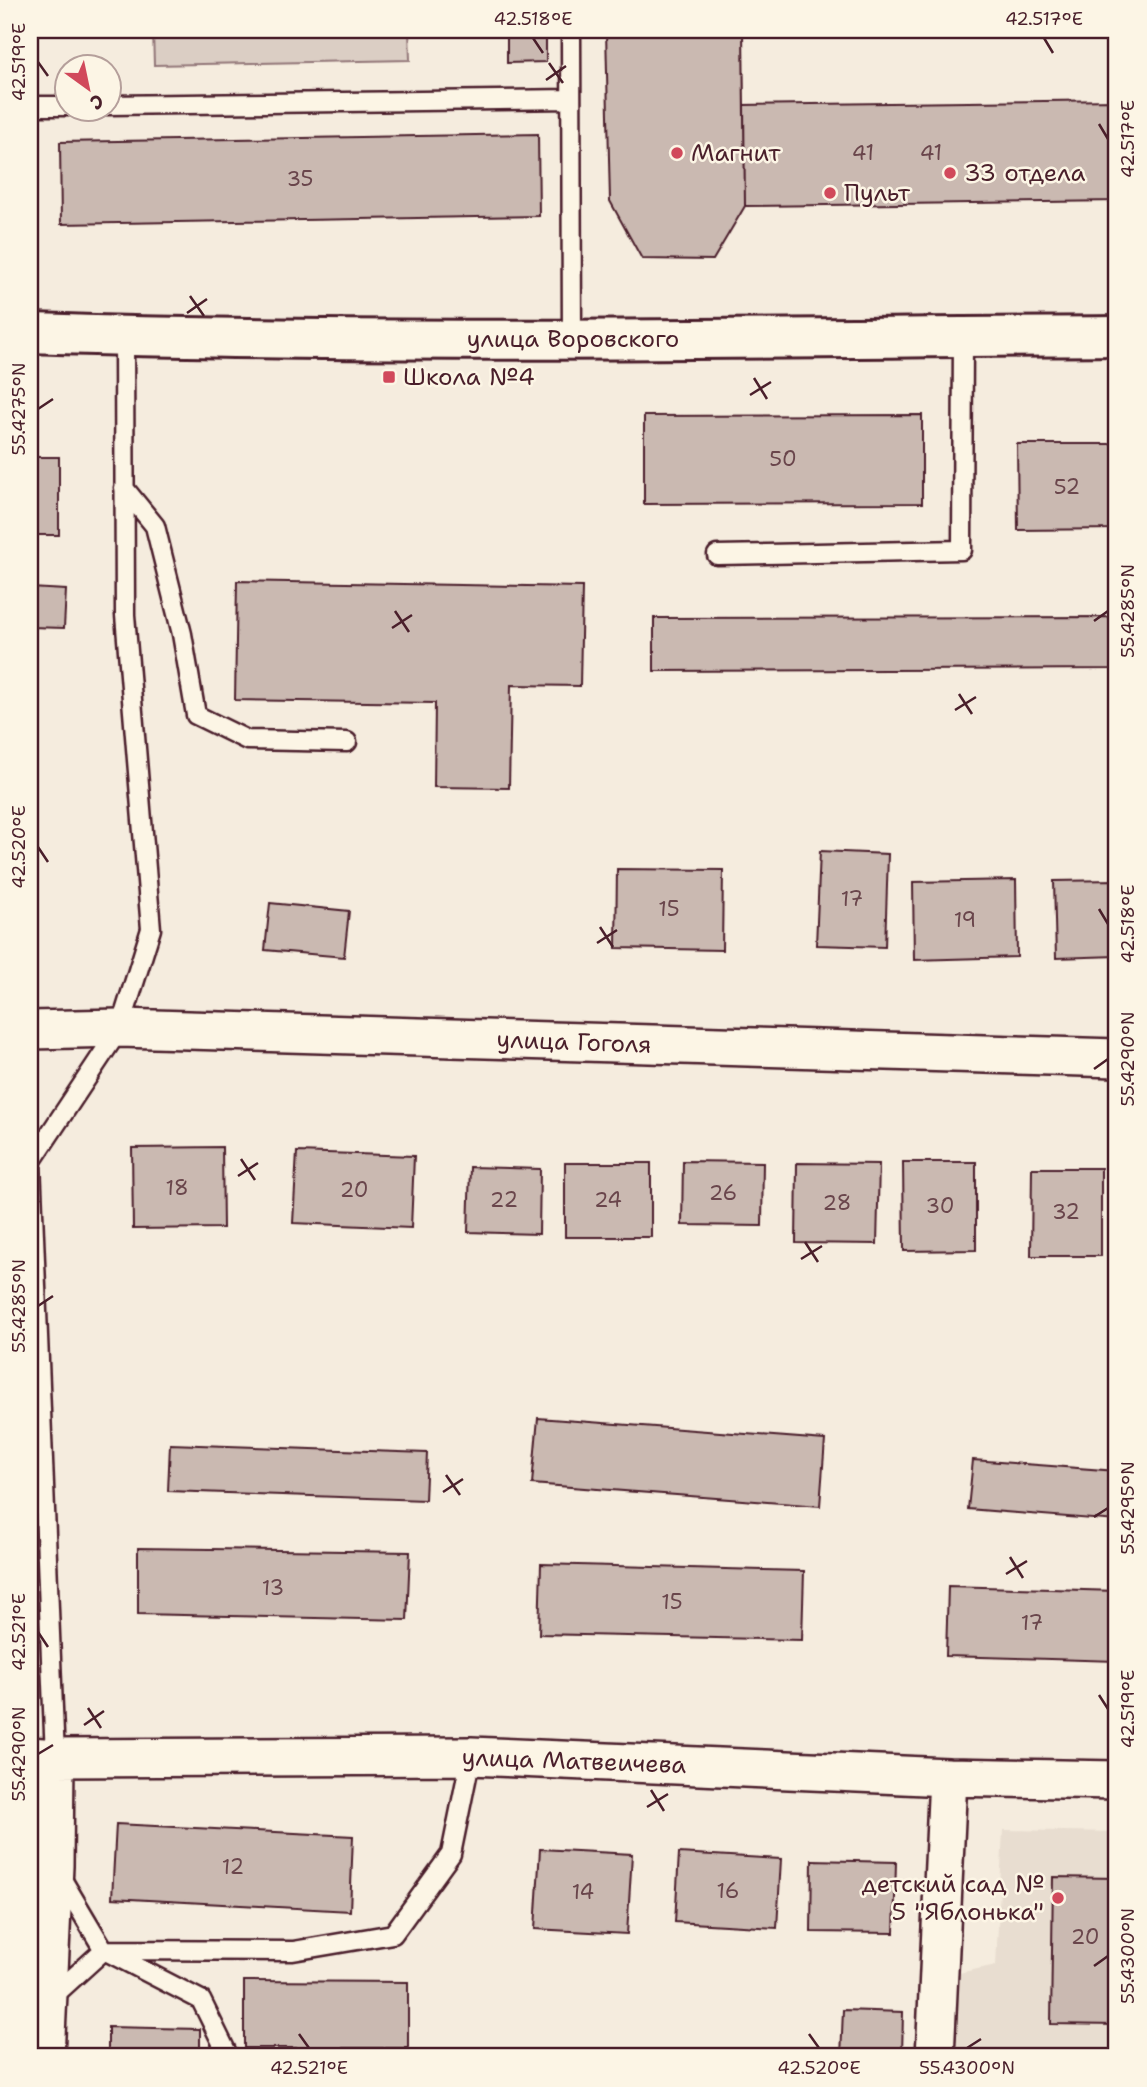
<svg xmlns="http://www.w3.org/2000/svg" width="1147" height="2087" font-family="'Shantell Sans',sans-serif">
	<rect width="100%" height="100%" fill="#f5ecde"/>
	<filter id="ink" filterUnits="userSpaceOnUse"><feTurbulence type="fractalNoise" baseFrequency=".0143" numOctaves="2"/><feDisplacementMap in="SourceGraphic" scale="14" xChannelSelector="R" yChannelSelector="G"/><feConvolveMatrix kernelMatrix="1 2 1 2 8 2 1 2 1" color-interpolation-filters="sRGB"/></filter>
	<g filter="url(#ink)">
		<path fill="#e8ddd0" d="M 1003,1830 L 1117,1832 L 1117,2057 L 955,2057 L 959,1973 L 996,1965 Z"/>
		<path fill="#dbcec4" stroke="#927678" stroke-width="2" d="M 153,30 L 409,30 L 410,60 L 154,65 Z"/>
		<path fill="#cab9b1" stroke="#4a1f2b" stroke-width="2" d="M 464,30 L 546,30 L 546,62 L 507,63 L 507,34 L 464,35 Z
			M 606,30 L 743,30 L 745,206 L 713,260 L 642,259 L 610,201 Z
			M 606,30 L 743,30 L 744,105 L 1117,100 L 1117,201 L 745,206 L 713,260 L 642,259 L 610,201 Z
			M 1117,100 L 1117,201 L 745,206 L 744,105 Z
			M 538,134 L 539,216 L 61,224 L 60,142 Z
			M 922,415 L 922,503 L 644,504 L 644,416 Z
			M 1017,444 L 1117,444 L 1117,529 L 1018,530 Z
			M 30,457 L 59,457 L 59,535 L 30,535 Z
			M 237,581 L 582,587 L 580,686 L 511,685 L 509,788 L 434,787 L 435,703 L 235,700 Z
			M 30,588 L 66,590 L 64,628 L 30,627 Z
			M 1117,617 L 1117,669 L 654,671 L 654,618 Z
			M 30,846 L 32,846 L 33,935 L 30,935 Z
			M 820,851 L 888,854 L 885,947 L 816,945 Z
			M 617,869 L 723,870 L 722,950 L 616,948 Z
			M 1016,880 L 1017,957 L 914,960 L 913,882 Z
			M 1117,880 L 1117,956 L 1056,958 L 1054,881 Z
			M 270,903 L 349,911 L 344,957 L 265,950 Z
			M 222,1147 L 223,1228 L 133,1229 L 132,1148 Z
			M 297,1152 L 414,1156 L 411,1228 L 293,1223 Z
			M 683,1161 L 763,1162 L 762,1226 L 682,1225 Z
			M 903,1162 L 976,1162 L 976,1250 L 904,1251 Z
			M 565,1163 L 651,1163 L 651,1237 L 565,1237 Z
			M 797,1163 L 879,1164 L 877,1244 L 796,1243 Z
			M 470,1167 L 540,1169 L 539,1234 L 468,1232 Z
			M 1032,1168 L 1101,1168 L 1101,1256 L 1031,1256 Z
			M 538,1418 L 825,1440 L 820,1506 L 532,1484 Z
			M 170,1444 L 427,1453 L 425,1500 L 168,1491 Z
			M 973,1460 L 1117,1471 L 1117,1521 L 968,1509 Z
			M 138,1548 L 410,1552 L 407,1620 L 138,1614 Z
			M 541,1564 L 804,1571 L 802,1640 L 539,1634 Z
			M 948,1586 L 1117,1591 L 1117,1661 L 946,1656 Z
			M 116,1824 L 353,1836 L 350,1911 L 112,1898 Z
			M 540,1849 L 632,1854 L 627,1934 L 535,1929 Z
			M 679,1853 L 781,1859 L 777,1928 L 675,1922 Z
			M 812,1860 L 896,1862 L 894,1933 L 811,1932 Z
			M 1053,1877 L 1117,1878 L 1117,2025 L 1051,2024 Z
			M 244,1981 L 408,1982 L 408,2048 L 244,2048 Z
			M 843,2010 L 903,2012 L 902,2057 L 841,2057 Z
			M 108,2027 L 200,2029 L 200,2057 L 108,2057 Z"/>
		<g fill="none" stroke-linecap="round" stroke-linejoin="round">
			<g stroke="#4a1f2b" stroke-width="23">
				<path id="lane" d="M 571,30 L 572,340
					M 108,105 L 571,99
					M 30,106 L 66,106
					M 124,488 L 155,526 L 182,634 L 196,715 L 247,740 L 347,742
					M 717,555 L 962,550 L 963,337
					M 55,1758 L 31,1162 L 120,1028 L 151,929 L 125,615 L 124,336
					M 30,1874 L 54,1866 L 104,1950 L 201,2000 L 229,2057
					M 50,1999 L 104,1950 L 293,1951 L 393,1934 L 451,1854 L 471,1756"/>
			</g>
			<g stroke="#4a1f2b" stroke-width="42">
				<path id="street" d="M 30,1030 L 120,1028 L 1117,1058
					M 30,1756 L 55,1758 L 471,1756 L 948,1777 L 1117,1780
					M 45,2057 L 54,1866 L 55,1758
					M 935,2057 L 948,1777"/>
			</g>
			<g stroke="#4a1f2b" stroke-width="44">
				<path id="secondary" d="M 30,333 C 392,345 755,338 1117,336"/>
			</g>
			<use href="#lane" stroke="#fcf5e5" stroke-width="18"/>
			<use href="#street" stroke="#fcf5e5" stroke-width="37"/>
			<use href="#secondary" stroke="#fcf5e5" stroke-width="38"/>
		</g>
	</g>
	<path fill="none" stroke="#4a1f2b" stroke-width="2.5" d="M 533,38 L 543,53M 1044,38 L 1053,53M 38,62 L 48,76M 549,63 L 563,83M 546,80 L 566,66M 1099,124 L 1108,139M 190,296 L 204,316M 187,313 L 207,299M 754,378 L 767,399M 750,395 L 771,382M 38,409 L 53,399M 395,611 L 409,632M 1094,621 L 1108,611M 392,628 L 412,615M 959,694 L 972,714M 955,710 L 976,697M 38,847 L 48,862M 1099,909 L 1108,924M 600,927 L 613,947M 597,943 L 617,930M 1094,1069 L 1108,1059M 241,1159 L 255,1180M 238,1176 L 258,1163M 805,1242 L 818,1262M 801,1259 L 822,1246M 38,1306 L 53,1296M 446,1475 L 460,1495M 443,1492 L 463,1479M 1094,1517 L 1108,1508M 1010,1557 L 1023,1578M 1006,1574 L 1027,1561M 38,1632 L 48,1647M 1099,1695 L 1108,1709M 88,1708 L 101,1728M 84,1725 L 104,1711M 38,1754 L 53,1745M 651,1790 L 664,1811M 647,1807 L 668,1794M 1094,1966 L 1108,1956M 299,2034 L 309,2048M 809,2034 L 819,2048M 967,2048 L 981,2039"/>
	<g fill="#d1495b" stroke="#fcf5e5" stroke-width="2.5">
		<circle cx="677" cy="153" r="7"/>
		<circle cx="950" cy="173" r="7"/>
		<circle cx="830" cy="193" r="7"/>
		<rect x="382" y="370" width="14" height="14" rx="3.5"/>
		<circle cx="1058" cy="1898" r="7"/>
	</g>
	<g text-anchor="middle" stroke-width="5" stroke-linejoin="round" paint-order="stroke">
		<g font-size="21" fill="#6a464c">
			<text x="863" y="160">41</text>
			<text x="931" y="160">41</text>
			<text x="300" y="186">35</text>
			<text x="783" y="466">50</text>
			<text x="1067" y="494">52</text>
			<text x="852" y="906">17</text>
			<text x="669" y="916">15</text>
			<text x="965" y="927">19</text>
			<text x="177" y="1195">18</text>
			<text x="354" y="1197">20</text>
			<text x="723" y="1200">26</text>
			<text x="504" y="1207">22</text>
			<text x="608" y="1207">24</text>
			<text x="837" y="1210">28</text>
			<text x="940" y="1213">30</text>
			<text x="1066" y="1219">32</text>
			<text x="273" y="1595">13</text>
			<text x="672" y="1609">15</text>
			<text x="1032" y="1630">17</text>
			<text x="233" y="1874">12</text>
			<text x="728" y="1898">16</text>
			<text x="583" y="1899">14</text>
			<text x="1085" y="1944">20</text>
		</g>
		<g font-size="24" fill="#4a1f2b" stroke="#fcf5e5" text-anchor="start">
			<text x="691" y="161">Магнит</text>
			<text x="964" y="181">33 отдела</text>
			<text x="844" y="201">Пульт</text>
			<text x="403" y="385">Школа №4</text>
			<text x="1044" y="1892" text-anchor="end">детский сад №<tspan x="1044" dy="28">5 "Яблонька"</tspan></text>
		</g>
		<g font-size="24" fill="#4a1f2b" stroke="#fcf5e5">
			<text x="573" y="347">улица Воровского</text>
			<text transform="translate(574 1042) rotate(2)" y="8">улица Гоголя</text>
			<text transform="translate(574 1761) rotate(2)" y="8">улица Матвеичева</text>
		</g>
	</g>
	<rect width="1147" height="2087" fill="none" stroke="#fcf5e5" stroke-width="77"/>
	<g transform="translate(88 88) rotate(147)"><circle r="33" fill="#fcf5e5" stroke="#b59f9b" stroke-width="2"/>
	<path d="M0-5L12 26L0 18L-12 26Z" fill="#d1495b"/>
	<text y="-10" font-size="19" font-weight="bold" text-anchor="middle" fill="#4a1f2b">С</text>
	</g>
	<rect x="38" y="38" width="1070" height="2010" fill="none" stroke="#4a1f2b" stroke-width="2.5"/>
	<g font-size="18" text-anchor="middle" fill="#4a1f2b">
		<text x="533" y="25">42.518°E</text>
		<text x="1044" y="25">42.517°E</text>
		<text transform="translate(19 62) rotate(-90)" y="6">42.519°E</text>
		<text transform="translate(1128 139) rotate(-90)" y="6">42.517°E</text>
		<text transform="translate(19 409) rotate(-90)" y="6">55.4275°N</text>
		<text transform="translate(1128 611) rotate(-90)" y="6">55.4285°N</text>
		<text transform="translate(19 847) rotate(-90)" y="6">42.520°E</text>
		<text transform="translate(1128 924) rotate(-90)" y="6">42.518°E</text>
		<text transform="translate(1128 1059) rotate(-90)" y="6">55.4290°N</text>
		<text transform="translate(19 1306) rotate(-90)" y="6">55.4285°N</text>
		<text transform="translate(1128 1508) rotate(-90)" y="6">55.4295°N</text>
		<text transform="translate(19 1632) rotate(-90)" y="6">42.521°E</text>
		<text transform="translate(1128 1709) rotate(-90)" y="6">42.519°E</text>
		<text transform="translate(19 1754) rotate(-90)" y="6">55.4290°N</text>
		<text transform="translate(1128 1956) rotate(-90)" y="6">55.4300°N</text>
		<text x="309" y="2074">42.521°E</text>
		<text x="819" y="2074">42.520°E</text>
		<text x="967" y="2074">55.4300°N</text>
	</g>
</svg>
